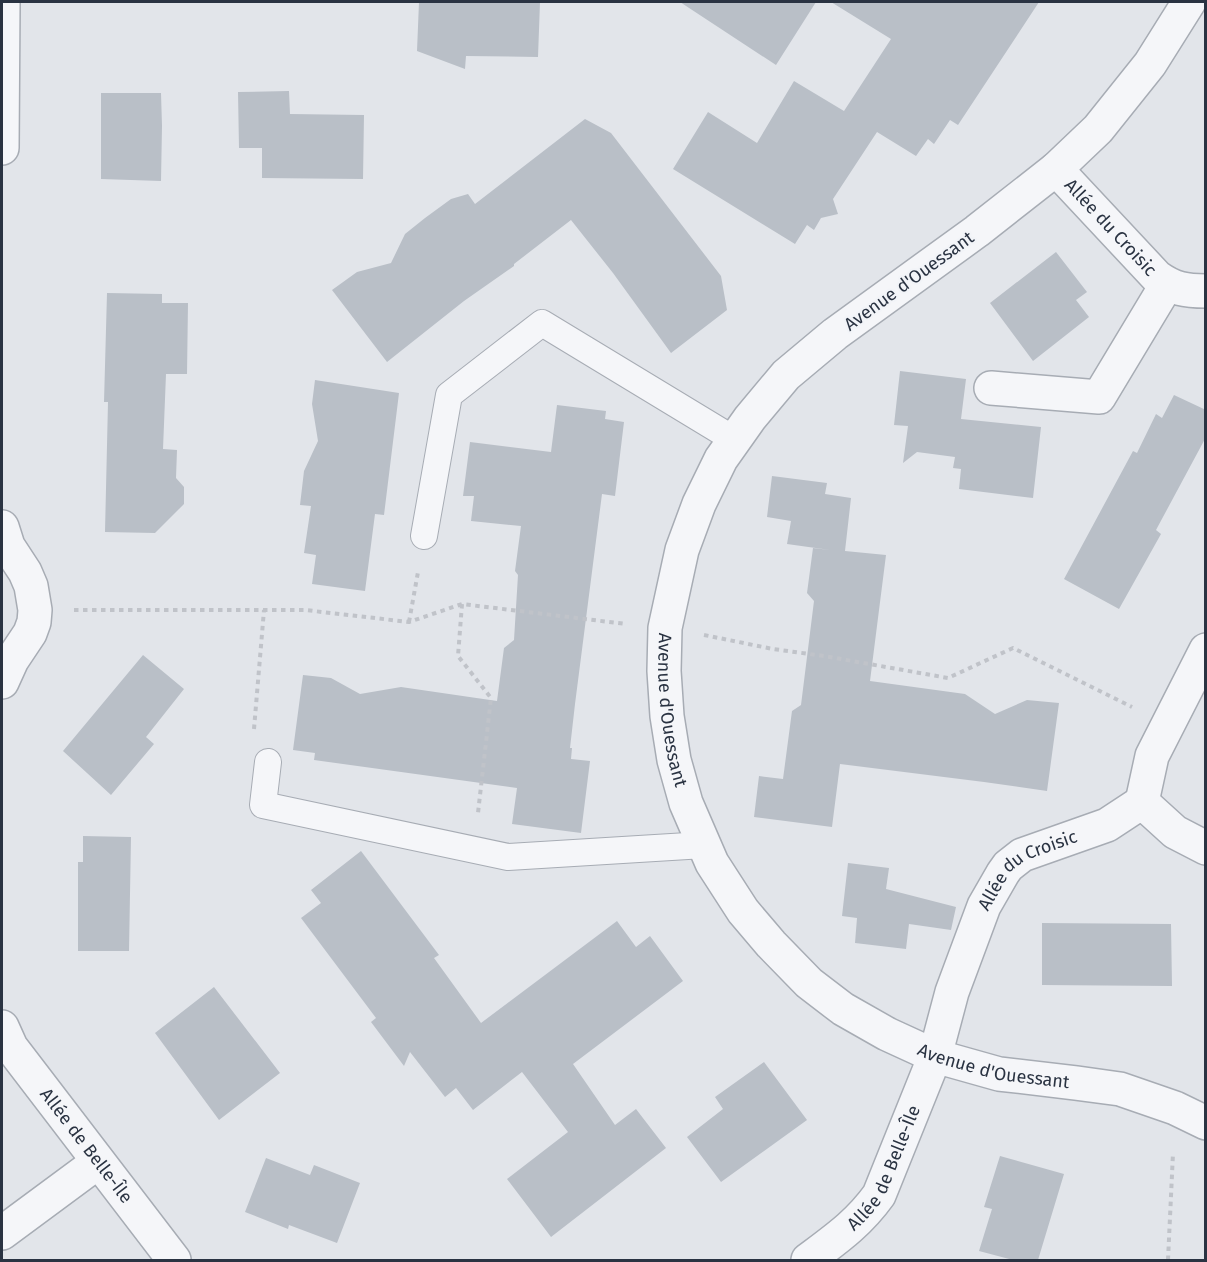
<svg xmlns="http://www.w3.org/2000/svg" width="1207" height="1262" font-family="'Fira Sans',sans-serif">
	<rect width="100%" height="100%" fill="#e2e5ea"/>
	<path fill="#b9bfc7" d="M 419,2 L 540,2 L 538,57 L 466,56 L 465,69 L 417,51 Z
		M 680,2 L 816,2 L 776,65 Z
		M 831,2 L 1039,2 L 958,125 L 950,120 L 934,144 L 928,139 L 916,156 L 877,132 L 833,199 L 838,214 L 821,218 L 814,230 L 807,225 L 795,244 L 673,169 L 708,112 L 757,143 L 794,81 L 844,111 L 891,39 Z
		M 289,91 L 290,114 L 364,115 L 363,179 L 262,178 L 262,148 L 239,148 L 238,92 Z
		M 101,93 L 161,93 L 162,126 L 161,181 L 101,179 Z
		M 585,119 L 611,133 L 721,276 L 727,310 L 671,353 L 613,273 L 571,220 L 514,264 L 514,266 L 464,301 L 387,362 L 332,290 L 357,272 L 391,263 L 405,234 L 425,218 L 451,199 L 468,194 L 475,204 Z
		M 1056,252 L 1087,292 L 1076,300 L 1089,317 L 1033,361 L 990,303 Z
		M 107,293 L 162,294 L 162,303 L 188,303 L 187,374 L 166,374 L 163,449 L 177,450 L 176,478 L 184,487 L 184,504 L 155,533 L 105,532 L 108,402 L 104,402 Z
		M 900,371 L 966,379 L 961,419 L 1041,427 L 1033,498 L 959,489 L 961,469 L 953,468 L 955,457 L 917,452 L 903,463 L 908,426 L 894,425 Z
		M 315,380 L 399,393 L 384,515 L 375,514 L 365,591 L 312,584 L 316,555 L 304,553 L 311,506 L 300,505 L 304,471 L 318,441 L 312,404 Z
		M 1174,395 L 1206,410 L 1206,437 L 1156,530 L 1161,534 L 1119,609 L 1064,579 L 1133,451 L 1137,453 L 1156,414 L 1162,418 Z
		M 557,405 L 606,411 L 605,419 L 624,422 L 615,496 L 602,494 L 575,704 L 570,748 L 572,748 L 571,759 L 590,761 L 581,833 L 512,824 L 517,788 L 314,760 L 315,753 L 293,750 L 303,675 L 331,678 L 360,694 L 401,687 L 497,701 L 504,648 L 514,640 L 518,575 L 515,571 L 521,526 L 471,521 L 474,496 L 463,496 L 470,442 L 551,452 Z
		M 772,476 L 827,483 L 825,494 L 851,498 L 845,551 L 886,555 L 870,681 L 965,694 L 995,714 L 1027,700 L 1059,703 L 1047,791 L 984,782 L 840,764 L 832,827 L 754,817 L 759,776 L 783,779 L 792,711 L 801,705 L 814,601 L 807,593 L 813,548 L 830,550 L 787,544 L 791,521 L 767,517 Z
		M 143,655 L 184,689 L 146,737 L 154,744 L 111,795 L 63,751 Z
		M 83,836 L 131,837 L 129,951 L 78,951 L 78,862 L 83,862 Z
		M 361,851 L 439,955 L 434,958 L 481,1023 L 617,921 L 636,947 L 650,936 L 683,981 L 573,1064 L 615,1125 L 636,1109 L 666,1148 L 551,1237 L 507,1179 L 568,1132 L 522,1072 L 473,1110 L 456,1088 L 445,1097 L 410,1052 L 404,1066 L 371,1022 L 376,1018 L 301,918 L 321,903 L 311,890 Z
		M 848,863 L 889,868 L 886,889 L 956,907 L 951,930 L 909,924 L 906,949 L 855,943 L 857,918 L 842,916 Z
		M 1042,923 L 1171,924 L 1172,986 L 1042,985 Z
		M 214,987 L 280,1073 L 219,1120 L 155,1033 Z
		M 764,1062 L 807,1120 L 721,1182 L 687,1137 L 723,1109 L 715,1097 Z
		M 1000,1156 L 1064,1174 L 1038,1260 L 1013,1260 L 979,1251 L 992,1209 L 984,1207 Z
		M 266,1158 L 310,1175 L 314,1165 L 360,1183 L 337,1243 L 289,1225 L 288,1229 L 245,1212 Z"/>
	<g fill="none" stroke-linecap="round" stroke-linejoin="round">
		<g stroke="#a7acb4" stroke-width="28">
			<path id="lane" d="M 424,536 L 449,395 L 542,323 L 735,440
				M 268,762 L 263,805 L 508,857 L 704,845"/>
		</g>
		<g stroke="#a7acb4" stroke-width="36">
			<g id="street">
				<path id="s1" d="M 1189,2 L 1150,64 L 1098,129 L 1056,169 L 977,231 L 835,334 L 786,375 L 750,418 L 721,459 L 699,504 L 682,550 L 665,628 L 664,671 L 667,716 L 674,760 L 686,803 L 712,863 L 743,911 L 771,944 L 809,983 L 843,1009 L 887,1034 L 935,1056 L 999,1074 L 1076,1083 L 1120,1089 L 1175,1108 L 1206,1123"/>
				<path d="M 2,148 L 3,2"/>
				<path id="s2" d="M 1056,169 L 1157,277 C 1174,289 1185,291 1206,291"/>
				<path d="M 991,388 L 1099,397 L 1167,284"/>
				<path d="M 2,527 L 8,546 L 25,572 L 31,586 L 35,610 L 34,622 L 30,633 L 12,660 L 2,682"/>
				<path d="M 1142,802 L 1152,756 L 1206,650"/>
				<path id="s3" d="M 2,1027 L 11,1047 L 174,1260"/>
				<path d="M 2,1233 L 98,1162"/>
				<path id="s4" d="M 808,1260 C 836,1239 858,1224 879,1195 L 935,1056 L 952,992 L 984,906 L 1003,873 L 1008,866 L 1022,855 L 1107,825 L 1142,802 L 1175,832 L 1206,848"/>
			</g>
		</g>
		<path stroke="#c0c3c9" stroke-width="4" stroke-dasharray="4.5 4.5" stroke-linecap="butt" d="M 462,604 L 458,656 L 491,698 L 478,813
			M 74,610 L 305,610 L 409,622 L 462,604 L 626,624
			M 409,622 L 418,572
			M 704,635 L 773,649 L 824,656 L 948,678 L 1013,648 L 1132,707
			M 254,729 L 264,610
			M 1168,1260 L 1173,1153"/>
		<use href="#lane" stroke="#f5f6f9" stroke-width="26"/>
		<use href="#street" stroke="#f5f6f9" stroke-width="33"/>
	</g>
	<g text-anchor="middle" stroke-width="4.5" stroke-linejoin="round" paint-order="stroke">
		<g font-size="18" fill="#2a3342" stroke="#f2f4f8">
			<text dy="6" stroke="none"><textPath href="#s2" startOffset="80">Allée du Croisic</textPath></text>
			<text transform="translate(909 281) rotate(-36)" y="6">Avenue d'Ouessant</text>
			<text dy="6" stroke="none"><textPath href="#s1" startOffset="922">Avenue d'Ouessant</textPath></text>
			<text dy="6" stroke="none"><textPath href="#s4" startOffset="464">Allée du Croisic</textPath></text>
			<text dy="6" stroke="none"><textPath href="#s1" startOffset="1443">Avenue d'Ouessant</textPath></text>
			<text dy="6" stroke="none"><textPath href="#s3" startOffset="146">Allée de Belle-Île</textPath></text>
			<text dy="6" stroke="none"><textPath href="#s4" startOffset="123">Allée de Belle-Île</textPath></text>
		</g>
	</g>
	<rect width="1207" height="1262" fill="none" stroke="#2a3342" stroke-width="6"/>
</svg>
